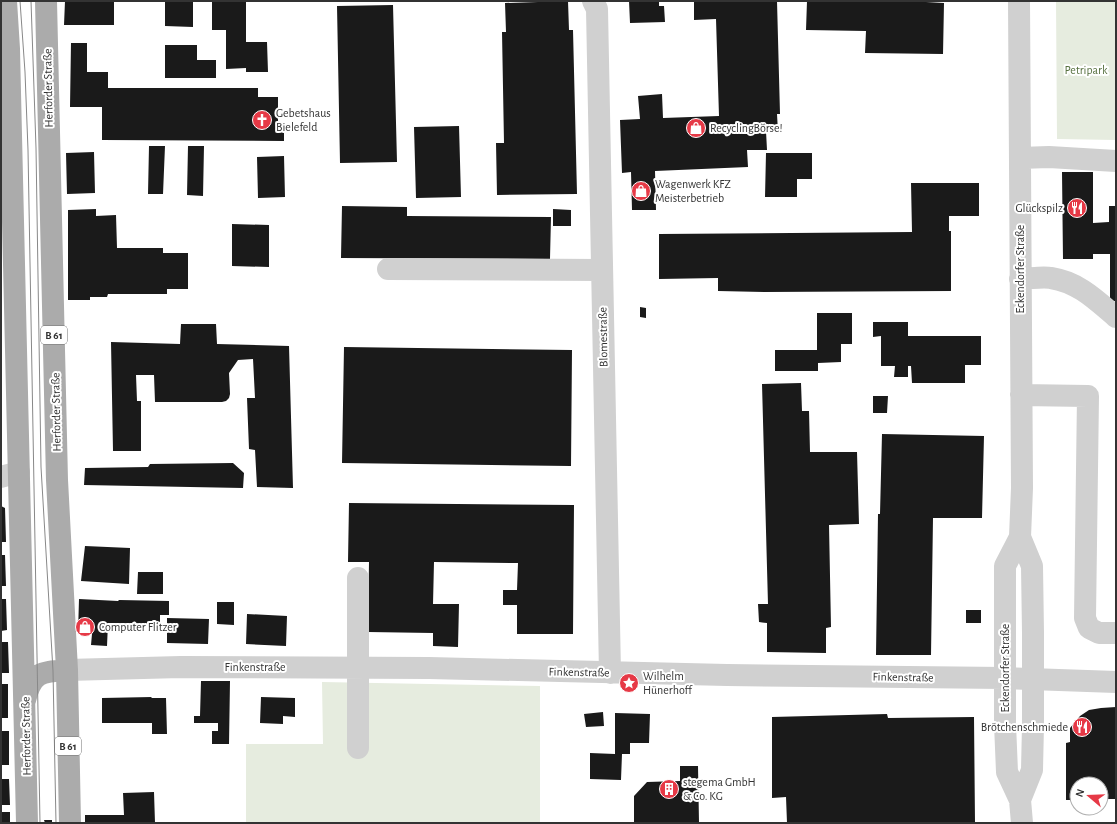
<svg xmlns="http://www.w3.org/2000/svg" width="1117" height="824" font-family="'Alegreya Sans',sans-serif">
	<rect width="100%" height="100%" fill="#fff"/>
	<path fill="#e6ecdf" d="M 1056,1 L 1116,1 L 1116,140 L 1057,139 Z
		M 322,682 L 540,686 L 540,823 L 246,823 L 246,744 L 323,744 Z"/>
	<path fill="#1a1a1a" d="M 65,1 L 114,1 L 114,25 L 64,25 Z
		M 165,1 L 193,1 L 193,27 L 165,26 Z
		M 212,1 L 246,1 L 246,42 L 267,42 L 268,72 L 246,72 L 246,68 L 226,69 L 226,30 L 212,30 Z
		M 568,1 L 569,30 L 573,30 L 577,194 L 497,195 L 496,143 L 504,143 L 502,32 L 506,32 L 505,3 Z
		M 629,1 L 659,1 L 659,6 L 664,6 L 665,22 L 630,23 Z
		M 694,1 L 777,1 L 780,114 L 777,114 L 778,132 L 766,131 L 767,150 L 747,150 L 748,167 L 655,171 L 656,210 L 632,210 L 631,172 L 622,173 L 620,120 L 640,119 L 638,96 L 662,94 L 663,118 L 719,116 L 716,19 L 694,20 Z
		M 807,1 L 926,1 L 926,2 L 944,3 L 943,54 L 865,53 L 866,31 L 806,30 Z
		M 393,5 L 397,162 L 340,163 L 337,6 Z
		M 71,43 L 87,43 L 87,72 L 108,72 L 108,88 L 258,88 L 258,97 L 278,97 L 278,132 L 284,131 L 284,141 L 102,140 L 102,107 L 70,107 Z
		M 165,45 L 197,45 L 197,60 L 216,60 L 216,78 L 165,78 Z
		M 459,126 L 461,197 L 416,198 L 414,127 Z
		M 149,146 L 165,146 L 163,194 L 148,194 Z
		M 188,146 L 204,146 L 203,196 L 187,195 Z
		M 94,152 L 95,193 L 67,194 L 66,153 Z
		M 766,153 L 812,153 L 812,179 L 797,179 L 797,197 L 765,197 Z
		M 284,156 L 285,197 L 258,198 L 257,157 Z
		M 1062,172 L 1093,172 L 1093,223 L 1109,222 L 1109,206 L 1116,206 L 1116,301 L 1110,301 L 1110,254 L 1093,254 L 1093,259 L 1063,259 Z
		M 911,183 L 979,183 L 979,216 L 949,216 L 949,231 L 951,231 L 951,291 L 764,292 L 718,291 L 718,278 L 659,279 L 659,234 L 912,232 Z
		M 342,206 L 407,207 L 407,216 L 551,217 L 550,259 L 341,258 Z
		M 96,209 L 96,216 L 116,215 L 117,248 L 163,248 L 163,253 L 188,253 L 188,289 L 167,289 L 167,294 L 108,294 L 107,297 L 90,297 L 90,300 L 68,300 L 68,210 Z
		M 553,209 L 571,210 L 571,226 L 553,226 Z
		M 232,224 L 269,225 L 269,267 L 232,266 Z
		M 640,307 L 646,308 L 646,318 L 640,317 Z
		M 817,313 L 852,313 L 852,344 L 841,344 L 841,362 L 818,363 L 818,371 L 775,371 L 775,350 L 817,350 Z
		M 873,322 L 908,322 L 908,336 L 981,336 L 981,365 L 965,365 L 965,383 L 912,383 L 911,366 L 908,366 L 908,377 L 894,377 L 895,366 L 881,366 L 881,336 L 873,337 Z
		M 181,324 L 216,324 L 217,344 L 289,346 L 293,488 L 257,487 L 255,450 L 249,449 L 247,398 L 255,398 L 253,359 L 238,360 L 229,373 L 230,394 L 229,398 L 226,401 L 222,402 L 155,402 L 154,375 L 136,375 L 137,401 L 141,401 L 141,451 L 113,451 L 111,342 L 180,344 Z
		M 344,347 L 572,350 L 571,466 L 342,463 Z
		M 801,383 L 802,411 L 809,411 L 810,452 L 857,452 L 859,524 L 829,525 L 831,627 L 826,628 L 826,653 L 767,652 L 767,623 L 759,622 L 758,604 L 768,604 L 762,384 Z
		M 873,396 L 888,396 L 887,413 L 873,413 Z
		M 882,434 L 984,436 L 982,518 L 933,518 L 931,655 L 876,655 L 878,514 L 880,514 Z
		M 233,463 L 244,473 L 243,488 L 84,485 L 85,468 L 148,467 L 150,464 Z
		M 349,503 L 574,505 L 573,634 L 517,634 L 517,605 L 503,605 L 503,590 L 517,590 L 518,563 L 434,562 L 433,604 L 459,604 L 458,647 L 433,646 L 433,633 L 368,632 L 369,562 L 348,562 Z
		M 1,506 L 5,508 L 6,542 L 1,542 Z
		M 85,546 L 130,548 L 129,584 L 81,581 Z
		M 1,555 L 5,555 L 6,586 L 1,586 Z
		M 138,572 L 163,572 L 163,594 L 137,594 Z
		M 1,599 L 6,599 L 7,630 L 1,631 Z
		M 79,599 L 118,601 L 119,600 L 169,601 L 169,615 L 160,615 L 160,624 L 108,623 L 107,646 L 91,645 L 92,634 L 78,633 Z
		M 217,602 L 234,602 L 234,625 L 217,624 Z
		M 966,610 L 981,610 L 981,623 L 966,623 Z
		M 247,614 L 287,616 L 286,646 L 246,644 Z
		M 167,618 L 209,619 L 208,644 L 167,643 Z
		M 1,642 L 8,642 L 9,673 L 1,673 Z
		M 201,681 L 230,681 L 229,744 L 212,744 L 212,731 L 218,731 L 218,723 L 194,723 L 194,716 L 200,716 Z
		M 1,684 L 8,684 L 8,718 L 1,718 Z
		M 152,697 L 151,698 L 166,698 L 167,734 L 152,734 L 152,723 L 102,723 L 102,698 Z
		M 261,697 L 295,698 L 295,717 L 283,716 L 283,724 L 260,723 Z
		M 1116,707 L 1116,799 L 1101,799 L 1101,784 L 1077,784 L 1077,800 L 1066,800 L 1066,743 L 1070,742 L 1070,728 L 1080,716 L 1089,710 L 1101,708 Z
		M 603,712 L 604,726 L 586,727 L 584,714 Z
		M 615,713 L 650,714 L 649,743 L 630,743 L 630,754 L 622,754 L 621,780 L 590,779 L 590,753 L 615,754 Z
		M 887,714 L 888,718 L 974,717 L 975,823 L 787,823 L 786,797 L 772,798 L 772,717 Z
		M 1,731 L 9,731 L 9,765 L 1,765 Z
		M 680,766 L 698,766 L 699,823 L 634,823 L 634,796 L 647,782 L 680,781 Z
		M 1,779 L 9,779 L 10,805 L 1,805 Z
		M 154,792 L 155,823 L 85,823 L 85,815 L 124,815 L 123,793 Z
		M 1,812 L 10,812 L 10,823 L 1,823 Z
		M 44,820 L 52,820 L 52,823 L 45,823 Z"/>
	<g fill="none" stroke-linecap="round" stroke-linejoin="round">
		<path stroke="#d0d0d0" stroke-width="22" d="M 593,1 L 597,9 L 610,673
			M 1019,1 L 1022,488 L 1020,537 L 1032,566 L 1033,633 L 1033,725 L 1032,770 L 1020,800
			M 1020,158 L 1049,157 L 1116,161
			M 388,269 L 602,270
			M 1020,279 C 1030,279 1042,276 1051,278 C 1078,282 1096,300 1116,317
			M 1021,395 L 1088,396 L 1085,618 L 1089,628 L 1099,633 L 1116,633
			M 1,477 L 19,472
			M 1020,537 L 1005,566 L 1005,724 L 1007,772 L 1020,800 L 1022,823
			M 358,578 L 358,748
			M 67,670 L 181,667 L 429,668 L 727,675 L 1005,678 L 1116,682"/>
		<path stroke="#ababab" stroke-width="22" d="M 6,1 L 9,49 L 27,823
			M 46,1 L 57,480 L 67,670 L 70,823
			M 25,700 C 32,672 41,672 67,670"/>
		<path stroke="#888" stroke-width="1" d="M 20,1 L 25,72 L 28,150 L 40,823
			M 31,1 L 36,148 L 41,467 L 53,671 L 56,823"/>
	</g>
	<defs>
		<g id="church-disc" transform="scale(1)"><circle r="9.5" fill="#e63946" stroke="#fff"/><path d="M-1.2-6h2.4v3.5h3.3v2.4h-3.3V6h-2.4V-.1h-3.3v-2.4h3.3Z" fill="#fff"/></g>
		<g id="shop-disc" transform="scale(1)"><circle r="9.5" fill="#e63946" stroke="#fff"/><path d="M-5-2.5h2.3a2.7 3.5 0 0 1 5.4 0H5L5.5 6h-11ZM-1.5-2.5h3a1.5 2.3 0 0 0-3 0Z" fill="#fff"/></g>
		<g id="restaurant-disc" transform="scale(1)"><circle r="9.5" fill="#e63946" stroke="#fff"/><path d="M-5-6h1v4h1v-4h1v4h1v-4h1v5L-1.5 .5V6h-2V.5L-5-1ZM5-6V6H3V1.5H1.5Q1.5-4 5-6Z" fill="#fff"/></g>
		<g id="sight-disc" transform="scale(1)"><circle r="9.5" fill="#e63946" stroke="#fff"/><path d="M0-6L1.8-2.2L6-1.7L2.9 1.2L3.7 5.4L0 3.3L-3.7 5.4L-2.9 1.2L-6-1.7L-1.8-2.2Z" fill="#fff"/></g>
		<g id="building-disc" transform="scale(1)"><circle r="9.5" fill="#e63946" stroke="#fff"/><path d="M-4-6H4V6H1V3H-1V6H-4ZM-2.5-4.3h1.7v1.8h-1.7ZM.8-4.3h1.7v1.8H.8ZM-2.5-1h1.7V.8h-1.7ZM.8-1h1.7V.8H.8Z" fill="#fff"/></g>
	</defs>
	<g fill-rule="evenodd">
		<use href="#church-disc" x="262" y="120"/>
		<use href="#shop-disc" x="696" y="128"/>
		<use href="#shop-disc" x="641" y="191"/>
		<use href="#restaurant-disc" x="1077" y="208"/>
		<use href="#shop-disc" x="85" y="627"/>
		<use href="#sight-disc" x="629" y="683"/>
		<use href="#restaurant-disc" x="1082" y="727"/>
		<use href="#building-disc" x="669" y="789"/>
	</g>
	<g text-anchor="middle" stroke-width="4" stroke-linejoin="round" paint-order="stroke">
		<g fill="#fff" stroke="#707070" stroke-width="1">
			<rect x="41" y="326" width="26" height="18" rx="3"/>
			<rect x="55" y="737" width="26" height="18" rx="3"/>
		</g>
		<g font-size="11" font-weight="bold" fill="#333">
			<text x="54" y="339">B 61</text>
			<text x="68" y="750">B 61</text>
		</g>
		<g font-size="12" fill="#56703f" stroke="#fff">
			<text x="1086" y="74">Petripark</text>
		</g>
		<g font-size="12" fill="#333" stroke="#fff">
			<text transform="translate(48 88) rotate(-91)" y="4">Herforder Straße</text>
			<text transform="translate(1020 269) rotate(-90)" y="4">Eckendorfer Straße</text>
			<text transform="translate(603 337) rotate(-91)" y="4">Blomestraße</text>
			<text transform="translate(56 412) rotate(-91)" y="4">Herforder Straße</text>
			<text x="255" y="671">Finkenstraße</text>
			<text transform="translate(1005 668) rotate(-90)" y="4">Eckendorfer Straße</text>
			<text transform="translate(579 672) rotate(1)" y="4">Finkenstraße</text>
			<text transform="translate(903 677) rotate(1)" y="4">Finkenstraße</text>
			<text transform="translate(26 736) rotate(-91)" y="4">Herforder Straße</text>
		</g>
		<g font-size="12" fill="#333" stroke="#fff" text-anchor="start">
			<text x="276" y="117">Gebetshaus<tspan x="276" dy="14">Bielefeld</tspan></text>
			<text x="710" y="132">RecyclingBörse!</text>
			<text x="655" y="188">Wagenwerk KFZ<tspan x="655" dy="14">Meisterbetrieb</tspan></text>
			<text x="1063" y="212" text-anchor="end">Glückspilz</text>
			<text x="99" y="631">Computer Flitzer</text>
			<text x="643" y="680">Wilhelm<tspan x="643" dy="14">Hünerhoff</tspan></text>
			<text x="1068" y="731" text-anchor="end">Brötchenschmiede</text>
			<text x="683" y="786">stegema GmbH<tspan x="683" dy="14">&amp; Co. KG</tspan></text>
		</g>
	</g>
	<rect width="1117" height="824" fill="none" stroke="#333333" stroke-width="4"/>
	<g transform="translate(1089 796) rotate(289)"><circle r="19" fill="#ffffff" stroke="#adadad"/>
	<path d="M0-3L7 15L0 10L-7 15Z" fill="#e63946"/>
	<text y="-6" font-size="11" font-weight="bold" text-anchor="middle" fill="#333333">N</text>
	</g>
</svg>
